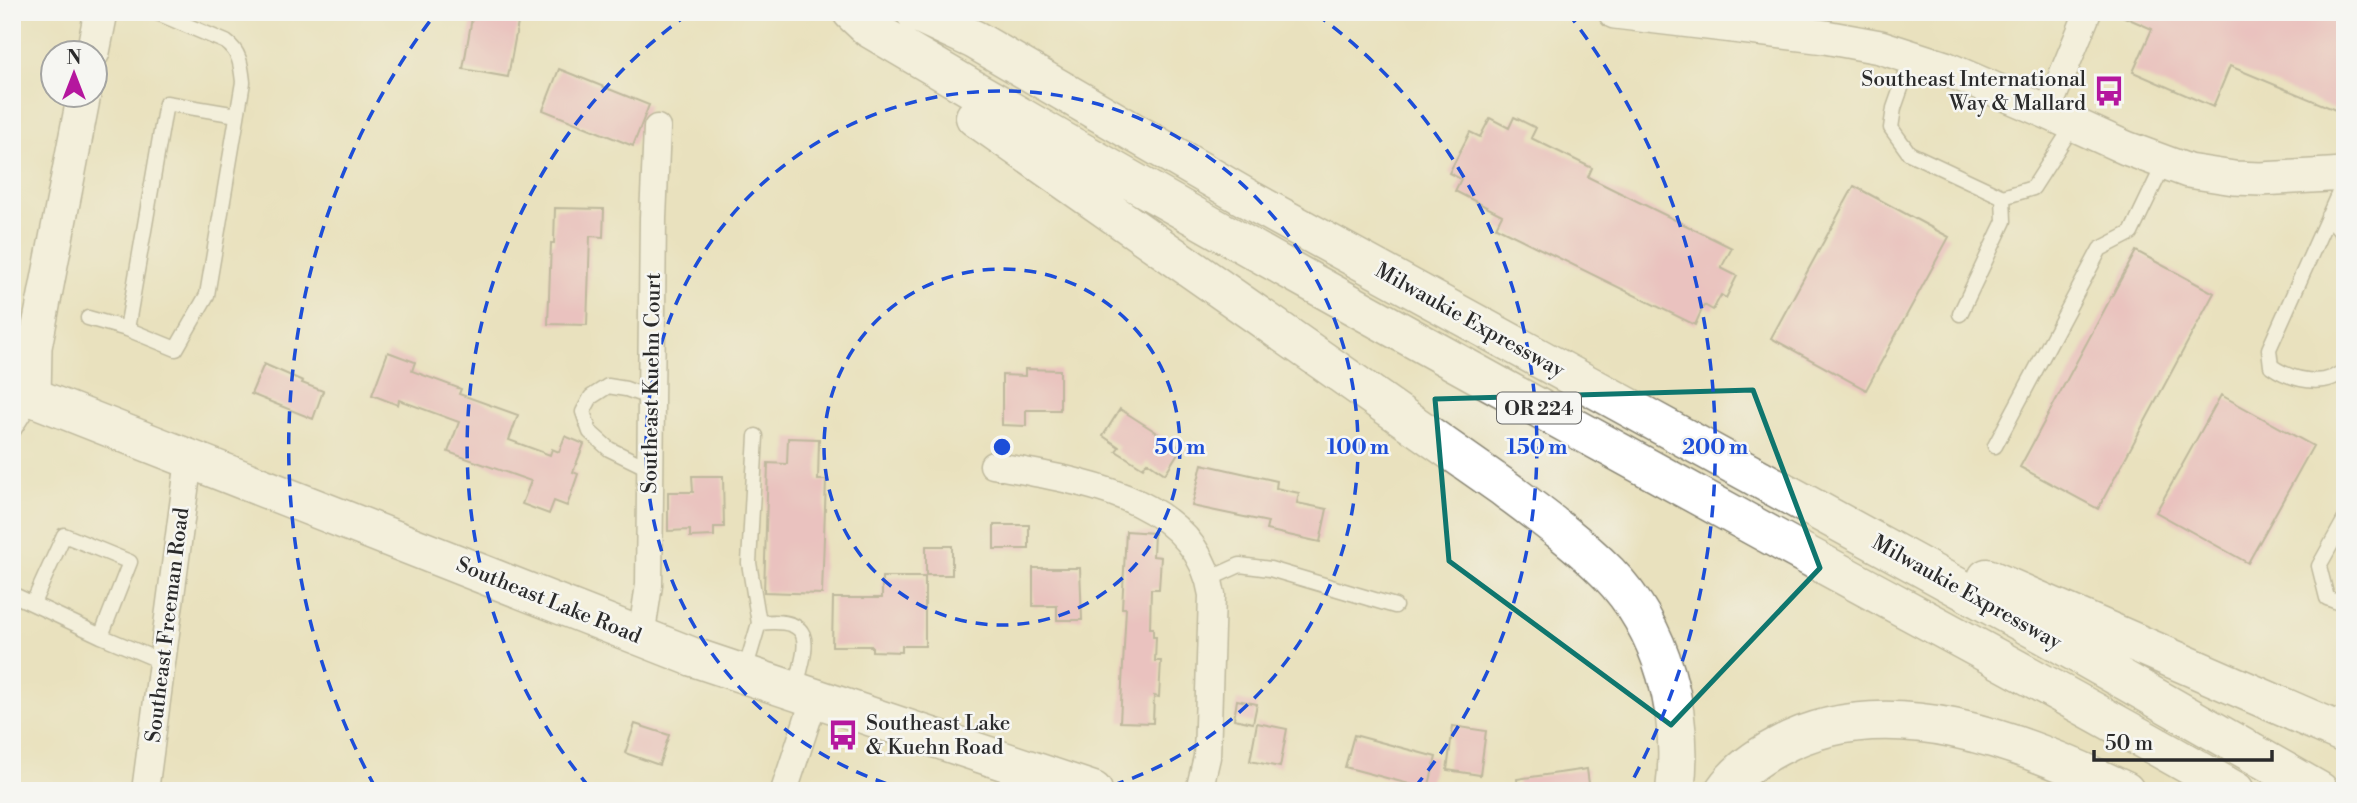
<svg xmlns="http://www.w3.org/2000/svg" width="2357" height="803" font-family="'Libre Bodoni',serif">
	<rect width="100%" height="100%" fill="#f6f6f2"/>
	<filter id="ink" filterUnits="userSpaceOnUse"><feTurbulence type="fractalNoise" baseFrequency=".0143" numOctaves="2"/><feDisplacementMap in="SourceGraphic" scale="14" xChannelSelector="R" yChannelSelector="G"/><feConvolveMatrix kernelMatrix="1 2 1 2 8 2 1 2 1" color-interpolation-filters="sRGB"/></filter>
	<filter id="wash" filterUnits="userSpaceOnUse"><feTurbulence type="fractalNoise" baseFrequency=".00686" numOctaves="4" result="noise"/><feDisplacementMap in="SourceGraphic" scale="28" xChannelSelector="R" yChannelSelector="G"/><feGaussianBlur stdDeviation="1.57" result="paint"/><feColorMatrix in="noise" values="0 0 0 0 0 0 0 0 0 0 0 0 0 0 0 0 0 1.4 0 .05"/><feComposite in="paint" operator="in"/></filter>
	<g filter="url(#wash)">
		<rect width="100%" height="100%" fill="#e9e1be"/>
		<g id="blocks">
			<path fill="#ea9cc0" d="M 473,12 L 520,12 L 508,77 L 463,69 Z
				M 2113,12 L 2328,12 L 2345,20 L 2345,114 L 2230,66 L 2213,107 L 2133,72 L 2152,29 Z
				M 559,69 L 649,105 L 633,146 L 543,110 Z
				M 1514,117 L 1536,128 L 1531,138 L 1592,168 L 1588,177 L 1732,248 L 1721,268 L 1737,276 L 1726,298 L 1721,295 L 1713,310 L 1704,305 L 1695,325 L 1496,227 L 1502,215 L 1455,191 L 1461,179 L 1449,173 L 1470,132 L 1480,137 L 1490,118 L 1509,128 Z
				M 1854,186 L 1949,237 L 1866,390 L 1771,338 Z
				M 555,208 L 604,209 L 603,237 L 590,236 L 587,325 L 548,324 L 551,243 L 554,243 Z
				M 2136,251 L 2214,293 L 2098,509 L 2020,467 Z
				M 388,352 L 415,362 L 412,371 L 461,389 L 459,394 L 518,415 L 509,440 L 550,455 L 552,449 L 559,452 L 565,436 L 584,444 L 573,472 L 578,474 L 567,506 L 554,501 L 549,514 L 522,504 L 531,481 L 448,452 L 459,422 L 399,400 L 398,405 L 372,395 Z
				M 264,364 L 303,381 L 302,383 L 323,391 L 313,419 L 251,394 Z
				M 1025,369 L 1060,370 L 1060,410 L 1026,410 L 1026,426 L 1002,425 L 1002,375 L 1025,376 Z
				M 2221,395 L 2313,446 L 2248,563 L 2156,512 Z
				M 1120,409 L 1181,448 L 1165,474 L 1147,462 L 1143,468 L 1116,451 L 1119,447 L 1103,436 Z
				M 788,438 L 819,439 L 818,480 L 826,480 L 822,594 L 764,592 L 768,463 L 787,464 Z
				M 1202,464 L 1277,481 L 1276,488 L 1299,493 L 1297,503 L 1327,509 L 1320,542 L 1266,530 L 1268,522 L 1192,506 Z
				M 692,476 L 723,476 L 724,527 L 714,527 L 714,536 L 690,537 L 690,530 L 668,531 L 668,492 L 693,492 Z
				M 994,525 L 1029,525 L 1029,549 L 994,549 Z
				M 1126,531 L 1154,533 L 1153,556 L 1161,557 L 1159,589 L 1151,589 L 1150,628 L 1153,628 L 1153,637 L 1156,637 L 1155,661 L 1161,661 L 1159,697 L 1154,696 L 1153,723 L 1120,722 L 1126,608 L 1122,608 Z
				M 926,546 L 952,546 L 952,575 L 926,575 Z
				M 1033,568 L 1080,568 L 1082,620 L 1057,620 L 1057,606 L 1033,606 Z
				M 882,577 L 925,577 L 925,646 L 902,646 L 902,652 L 872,651 L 872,646 L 832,646 L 833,598 L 882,598 Z
				M 1237,700 L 1257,704 L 1253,723 L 1234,719 Z
				M 1257,723 L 1287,729 L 1280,767 L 1250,761 Z
				M 635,724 L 669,735 L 659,765 L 625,753 Z
				M 1453,726 L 1486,731 L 1480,775 L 1447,770 Z
				M 1354,735 L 1436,757 L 1428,789 L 1345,767 Z
				M 1587,769 L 1590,791 L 1518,791 L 1517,779 Z"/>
		</g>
	</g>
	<g filter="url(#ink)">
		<use href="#blocks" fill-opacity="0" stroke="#8a8674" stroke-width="2"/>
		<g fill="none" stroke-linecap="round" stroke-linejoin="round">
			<g stroke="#8a8674" stroke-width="17">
				<path id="service" d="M 1912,57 L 1894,108 L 1891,128 L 1909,153 L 2003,197 L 2033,188 L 2074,124
					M 2345,179 L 2269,349 L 2271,366 C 2291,380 2326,389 2345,369
					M 2328,216 L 2345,237
					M 1960,314 L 2004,221 L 2003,197
					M 88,318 L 127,329 L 176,349 L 207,295 L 243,82 C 241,65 240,52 226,42 L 155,12
					M 127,329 L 166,103 L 237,115
					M 12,433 L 34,398
					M 1995,446 L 2100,249 L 2131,233 L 2164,164
					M 650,469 L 609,449 L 590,432 L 583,412 L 591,397 L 608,386 L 626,389 L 651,398
					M 2345,519 L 2319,566 L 2327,598 L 2345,605
					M 1209,579 L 1240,565 L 1270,569 L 1395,606
					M 12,594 L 101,636 L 163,662
					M 33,603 L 64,535 L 130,562 L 101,636
					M 759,623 C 821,616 805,649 795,691
					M 744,674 L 759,623 L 749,563 L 756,436"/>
			</g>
			<g stroke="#8a8674" stroke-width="29">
				<path id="minor" d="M 2047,112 L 2088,12
					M 993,465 C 1074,481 1196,494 1212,595 L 1207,757 L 1199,791
					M 641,637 L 649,585 L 653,218 L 657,128
					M 145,791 L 189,460
					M 784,791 L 815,697"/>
			</g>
			<g stroke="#8a8674" stroke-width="36">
				<path id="tertiary" d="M 1615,12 L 1825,37 L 1880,47 L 1945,68 L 2047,112 L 2126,148 L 2188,171 L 2234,178 L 2261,179 L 2345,174
					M 93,52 L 101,12
					M 34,398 L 35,347 L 84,94"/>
			</g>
			<g stroke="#8a8674" stroke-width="41">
				<path id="secondary" d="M 12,389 L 693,657 L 1093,791"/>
			</g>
			<g stroke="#8a8674" stroke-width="41">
				<path id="trunk" d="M 852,12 L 869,28 C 1155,198 1447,358 1739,518 C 1904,609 2072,697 2235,791
					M 915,12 L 975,40 L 1250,200 L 2047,636 L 2319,791
					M 975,117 L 1504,488 C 1540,515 1576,541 1608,573 C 1663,629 1685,714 1675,791
					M 1987,578 L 2345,734
					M 1724,791 C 1737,772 1758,757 1777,747 C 1887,687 2022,742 2125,791"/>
			</g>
			<use href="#service" stroke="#fff" stroke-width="14"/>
			<use href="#minor" stroke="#fff" stroke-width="26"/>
			<use href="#tertiary" stroke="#fff" stroke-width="33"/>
			<use href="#secondary" stroke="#fff" stroke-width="38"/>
			<use href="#trunk" stroke="#fff" stroke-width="38"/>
		</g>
	</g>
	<path d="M0 0H2357V803H0ZM 1753,390 L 1820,568 L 1671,725 L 1449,561 L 1435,399 Z" fill="#e9e1be" fill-opacity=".55" fill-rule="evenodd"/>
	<path fill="none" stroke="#0f766e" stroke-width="5" stroke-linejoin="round" d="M 1753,390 L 1820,568 L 1671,725 L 1449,561 L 1435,399 Z"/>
	<g fill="none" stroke="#1d4ed8" stroke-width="3.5" stroke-dasharray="12 9">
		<circle cx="1002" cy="447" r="178"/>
		<path d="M907 790A356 356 0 1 1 1097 790"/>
		<path d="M589 787A535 535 0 0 1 688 14M1316 14A535 535 0 0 1 1415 787"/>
		<path d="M375 787A713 713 0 0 1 436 13M1568 13A713 713 0 0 1 1629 787"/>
	</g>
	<defs>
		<g id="bus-bare" transform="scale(2.415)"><path d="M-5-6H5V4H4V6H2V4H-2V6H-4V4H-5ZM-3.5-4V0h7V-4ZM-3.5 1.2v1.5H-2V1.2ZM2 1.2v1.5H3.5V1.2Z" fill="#b5179e" stroke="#f6f6f2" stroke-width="2.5" paint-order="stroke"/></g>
	</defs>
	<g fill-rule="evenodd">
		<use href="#bus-bare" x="2109" y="91"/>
		<use href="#bus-bare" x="843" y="735"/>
	</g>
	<g text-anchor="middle" stroke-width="5" stroke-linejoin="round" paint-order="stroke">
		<rect fill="#f6f6f2" stroke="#686867" stroke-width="2" x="1497" y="392.5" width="84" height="31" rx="5"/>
		<g font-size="19" font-weight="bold" fill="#2b2b2b">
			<text x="1539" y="415">OR 224</text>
		</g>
		<g font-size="21" fill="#2b2b2b" stroke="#f6f6f2" text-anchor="end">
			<text x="2086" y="86">Southeast International<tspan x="2086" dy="24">Way &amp; Mallard</tspan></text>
			<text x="866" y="730" text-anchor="start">Southeast Lake<tspan x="866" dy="24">&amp; Kuehn Road</tspan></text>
		</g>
		<g font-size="21" fill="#2b2b2b" stroke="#f6f6f2">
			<text transform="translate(1470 320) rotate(29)" y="7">Milwaukie Expressway</text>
			<text transform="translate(651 383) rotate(-89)" y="7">Southeast Kuehn Court</text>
			<text transform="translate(1967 592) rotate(29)" y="7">Milwaukie Expressway</text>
			<text transform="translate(549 600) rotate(22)" y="7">Southeast Lake Road</text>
			<text transform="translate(167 625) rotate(-83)" y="7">Southeast Freeman Road</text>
		</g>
	</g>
	<circle cx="1002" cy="447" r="10" fill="#1d4ed8" stroke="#f6f6f2" stroke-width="3.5"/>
	<g font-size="21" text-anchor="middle" font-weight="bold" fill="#1d4ed8" stroke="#f6f6f2" stroke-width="5" stroke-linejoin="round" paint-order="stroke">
		<text x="1180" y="454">50 m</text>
		<text x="1358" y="454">100 m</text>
		<text x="1537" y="454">150 m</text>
		<text x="1715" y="454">200 m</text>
	</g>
	<rect width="2357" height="803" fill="none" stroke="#f6f6f2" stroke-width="42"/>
	<g transform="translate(74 74)"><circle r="33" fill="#f6f6f2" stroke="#a5a5a2" stroke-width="2"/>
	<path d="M0-5L12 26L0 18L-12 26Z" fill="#b5179e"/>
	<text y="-10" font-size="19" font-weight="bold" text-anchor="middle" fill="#2b2b2b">N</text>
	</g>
	<path d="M2094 750v10h178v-10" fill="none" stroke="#2b2b2b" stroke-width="3.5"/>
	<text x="2105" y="750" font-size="21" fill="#2b2b2b" stroke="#f6f6f2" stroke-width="5" paint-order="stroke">50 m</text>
</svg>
